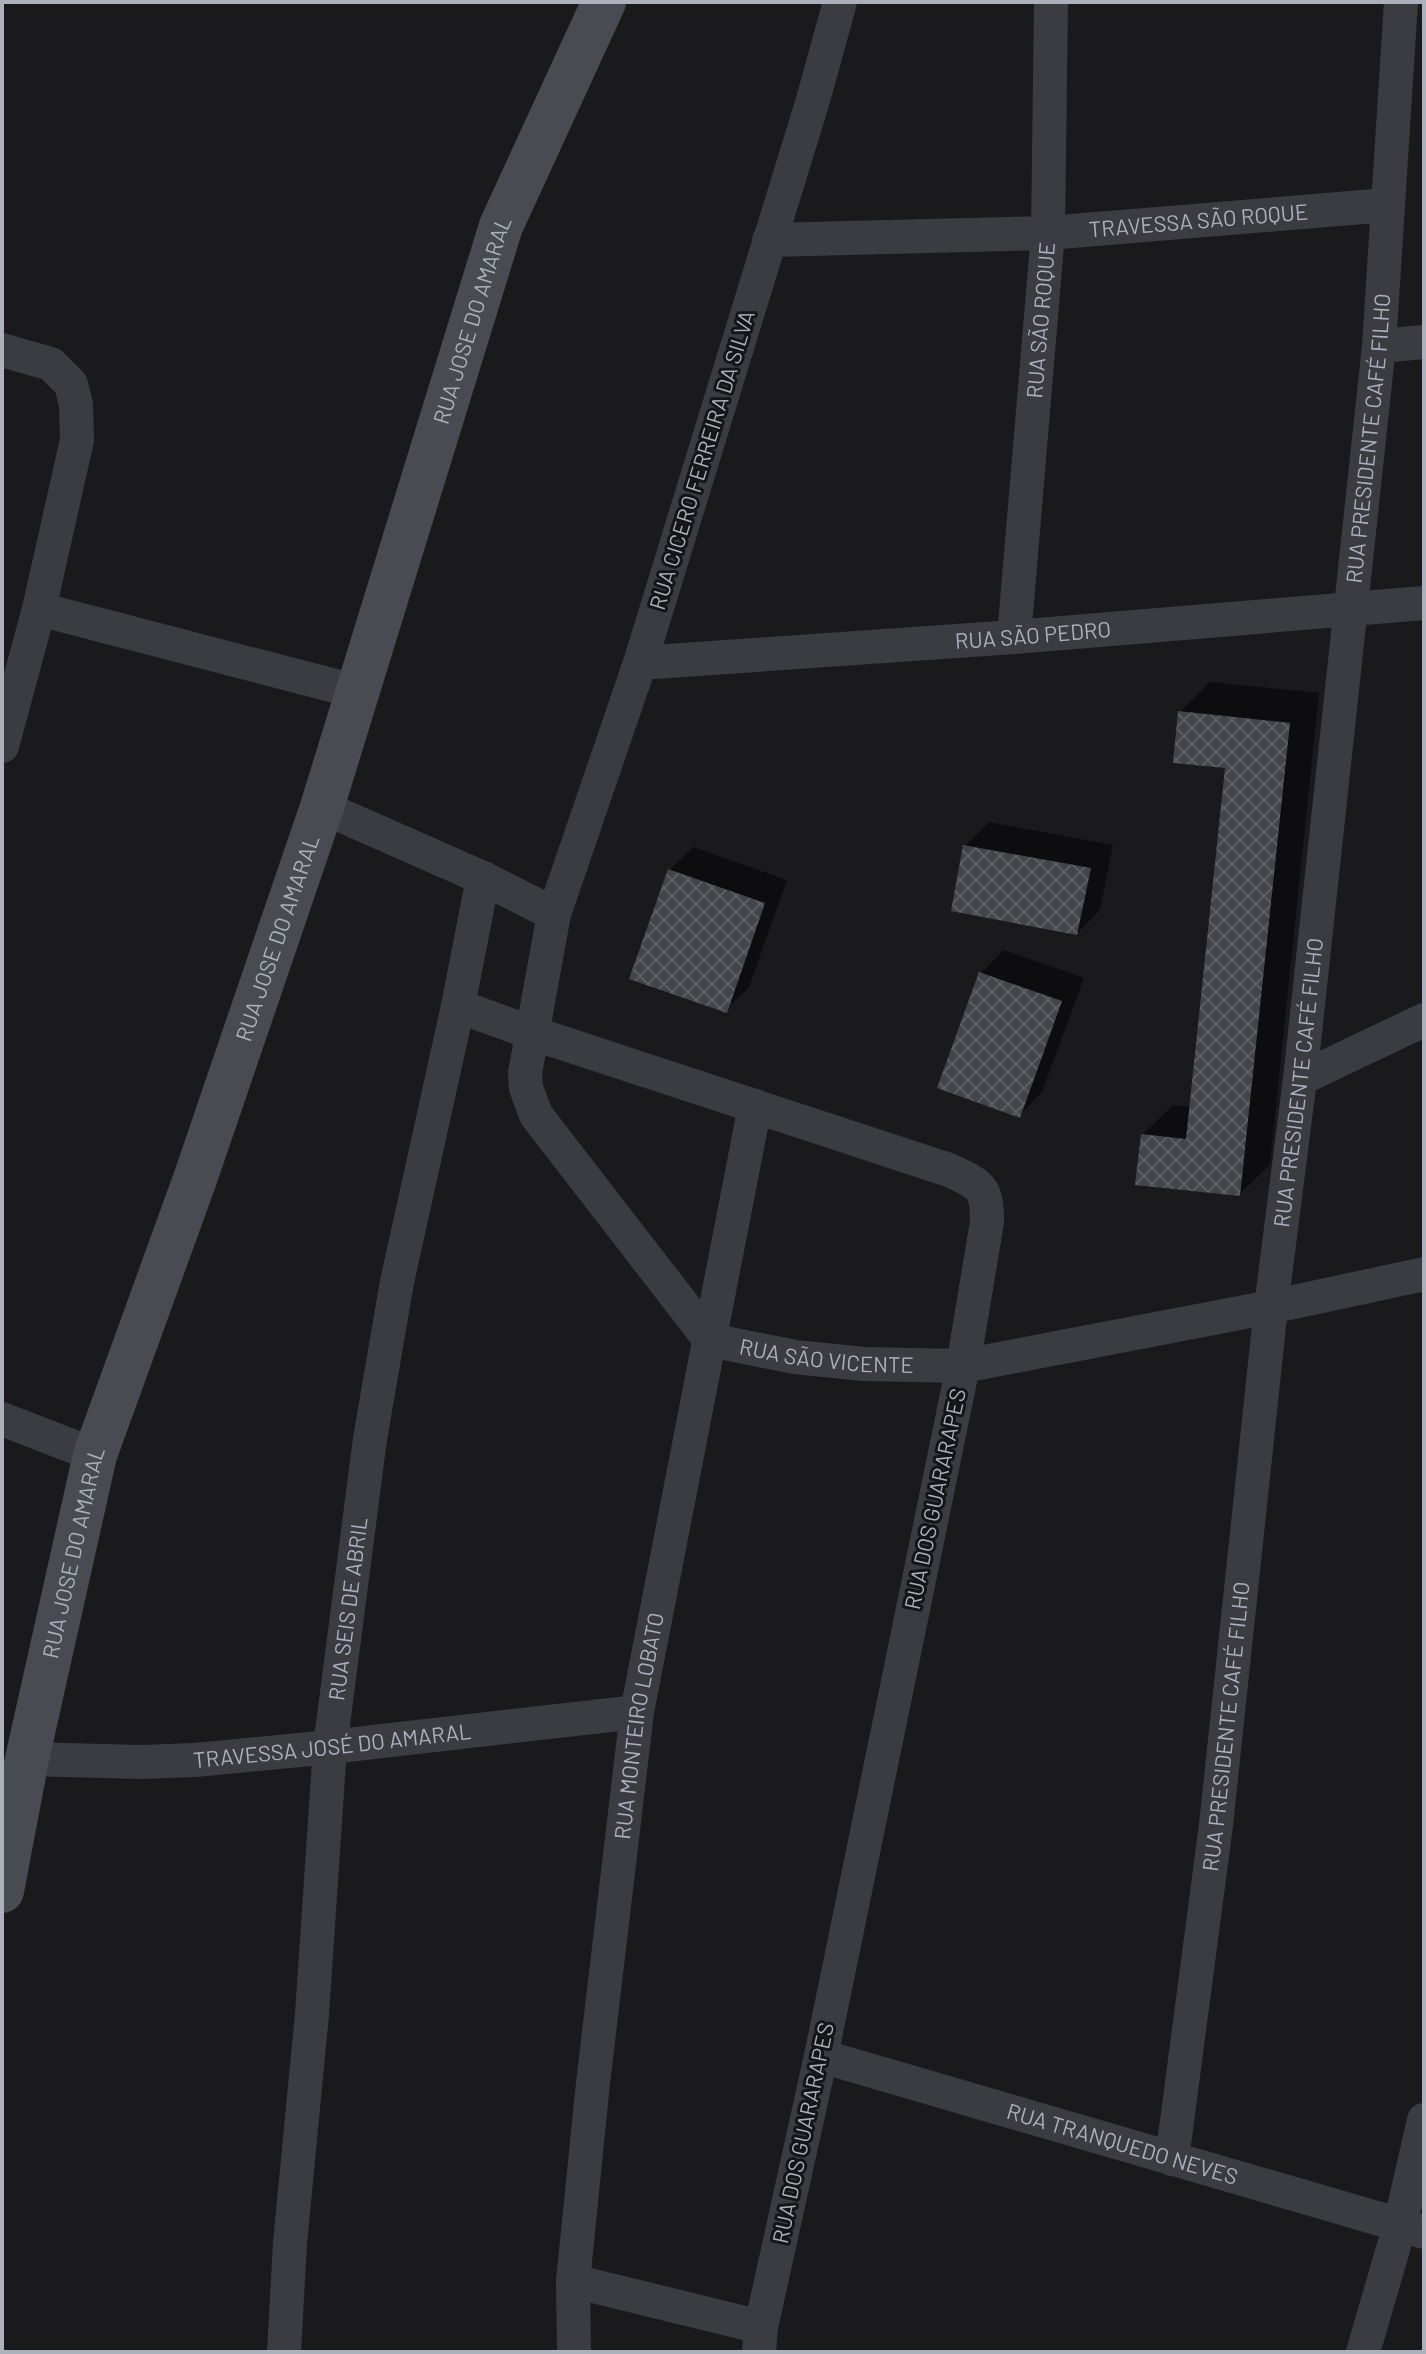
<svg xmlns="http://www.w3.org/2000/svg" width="1426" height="2354" font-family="Barlow,sans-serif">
	<defs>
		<pattern id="building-cross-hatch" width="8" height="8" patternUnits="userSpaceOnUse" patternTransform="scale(2)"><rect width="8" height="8" fill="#44454a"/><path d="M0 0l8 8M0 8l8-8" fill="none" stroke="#5c5d62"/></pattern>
	</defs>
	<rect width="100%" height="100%" fill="#1a1a1d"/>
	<path fill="#0007" d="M 1210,682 L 1319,693 L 1270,1164 L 1240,1194 L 1142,1135 L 1173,1105 L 1191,1107 L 1227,767 L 1180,712 Z
		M 989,822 L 1113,845 L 1100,910 L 1077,933 L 965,846 Z
		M 693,847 L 787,880 L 749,987 L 726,1010 L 669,871 Z
		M 1004,950 L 1084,978 L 1042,1092 L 1019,1116 L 981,973 Z"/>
	<path fill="url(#building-cross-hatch)" d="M 1178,711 L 1290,723 L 1240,1196 L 1135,1185 L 1141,1134 L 1186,1139 L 1225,768 L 1173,763 Z
		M 963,845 L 1091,868 L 1077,935 L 951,911 Z
		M 668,869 L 765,903 L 727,1013 L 629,979 Z
		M 979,972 L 1062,1001 L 1020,1118 L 937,1088 Z"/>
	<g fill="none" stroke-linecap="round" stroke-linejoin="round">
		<g stroke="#3b3c42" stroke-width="34">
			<path id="s1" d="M 840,2 L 813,100 L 640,663 L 554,914 L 525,1073 L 526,1088 L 536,1115 L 710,1340 L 795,1357 L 864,1364 L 963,1366 L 1271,1307 L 1424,1274"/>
			<path id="s2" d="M 769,240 L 1048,233 L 1387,205"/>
			<path d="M 1379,346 L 1424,342"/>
			<path d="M 2,350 L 51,364 L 71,384 L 76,405 L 77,440 L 39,609 L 2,746"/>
			<path d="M 39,609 L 358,692"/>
			<path id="s3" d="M 1014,637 L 1048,233 L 1051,2"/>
			<path id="s4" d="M 640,663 L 1014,637 L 1424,603"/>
			<path d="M 322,807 L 483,878 L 554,914"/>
			<path d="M 458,1006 L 532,1033 L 949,1170 C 980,1185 987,1185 987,1222 L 963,1366 L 821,2056 L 761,2327 L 759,2352"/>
			<path d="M 1300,1079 L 1424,1020"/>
			<path d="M 2,1419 L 95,1455"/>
			<path id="s5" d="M 27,1759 L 142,1762 L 195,1760 L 330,1747 L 637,1712"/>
			<path id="s6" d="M 821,2056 L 1424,2232"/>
			<path id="s7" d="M 1172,2159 L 1216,1825 L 1271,1307 L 1300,1079 L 1379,346 L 1401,2"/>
			<path d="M 573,2281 L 761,2327"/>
			<path id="s8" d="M 284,2352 L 290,2243 L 312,2014 L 330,1747 L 370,1439 L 397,1282 L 458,1006 L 483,878"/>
			<path id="s9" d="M 574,2352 L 573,2281 L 593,2083 L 637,1712 L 755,1106"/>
			<path d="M 1363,2352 L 1400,2225 L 1424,2120"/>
		</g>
		<path stroke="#494b52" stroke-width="44" id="s10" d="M 2,1891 L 27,1759 L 95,1455 L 195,1179 L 322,807 L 501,226 L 604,2"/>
	</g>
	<g text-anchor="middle" stroke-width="6" stroke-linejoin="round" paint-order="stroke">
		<g font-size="22" fill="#adb1bc" stroke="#151518">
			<text dy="8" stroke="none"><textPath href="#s2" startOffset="430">TRAVESSA SÃO ROQUE</textPath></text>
			<text dy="8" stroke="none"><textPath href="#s3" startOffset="318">RUA SÃO ROQUE</textPath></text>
			<text dy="8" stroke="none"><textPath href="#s10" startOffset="1642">RUA JOSE DO AMARAL</textPath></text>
			<text dy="8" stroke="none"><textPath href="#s7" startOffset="1732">RUA PRESIDENTE CAFÉ FILHO</textPath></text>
			<text transform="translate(702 460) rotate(-73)" y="8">RUA CICERO FERREIRA DA SILVA</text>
			<text dy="8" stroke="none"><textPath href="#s4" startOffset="394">RUA SÃO PEDRO</textPath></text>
			<text dy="8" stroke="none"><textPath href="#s10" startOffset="994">RUA JOSE DO AMARAL</textPath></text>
			<text dy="8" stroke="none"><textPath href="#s7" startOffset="1084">RUA PRESIDENTE CAFÉ FILHO</textPath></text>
			<text dy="8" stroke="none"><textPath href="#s1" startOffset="1564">RUA SÃO VICENTE</textPath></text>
			<text transform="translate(935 1499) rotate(-78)" y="8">RUA DOS GUARARAPES</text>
			<text dy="8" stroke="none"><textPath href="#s10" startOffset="346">RUA JOSE DO AMARAL</textPath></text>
			<text dy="8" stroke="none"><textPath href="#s8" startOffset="746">RUA SEIS DE ABRIL</textPath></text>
			<text dy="8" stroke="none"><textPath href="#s9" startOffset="630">RUA MONTEIRO LOBATO</textPath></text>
			<text dy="8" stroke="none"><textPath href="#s7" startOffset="436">RUA PRESIDENTE CAFÉ FILHO</textPath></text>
			<text dy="8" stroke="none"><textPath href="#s5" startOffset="306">TRAVESSA JOSÉ DO AMARAL</textPath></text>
			<text transform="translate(803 2133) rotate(-78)" y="8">RUA DOS GUARARAPES</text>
			<text dy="8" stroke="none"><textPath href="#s6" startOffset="314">RUA TRANQUEDO NEVES</textPath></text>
		</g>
	</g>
	<rect width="1426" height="2354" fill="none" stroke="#adb1bc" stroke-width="8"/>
</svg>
